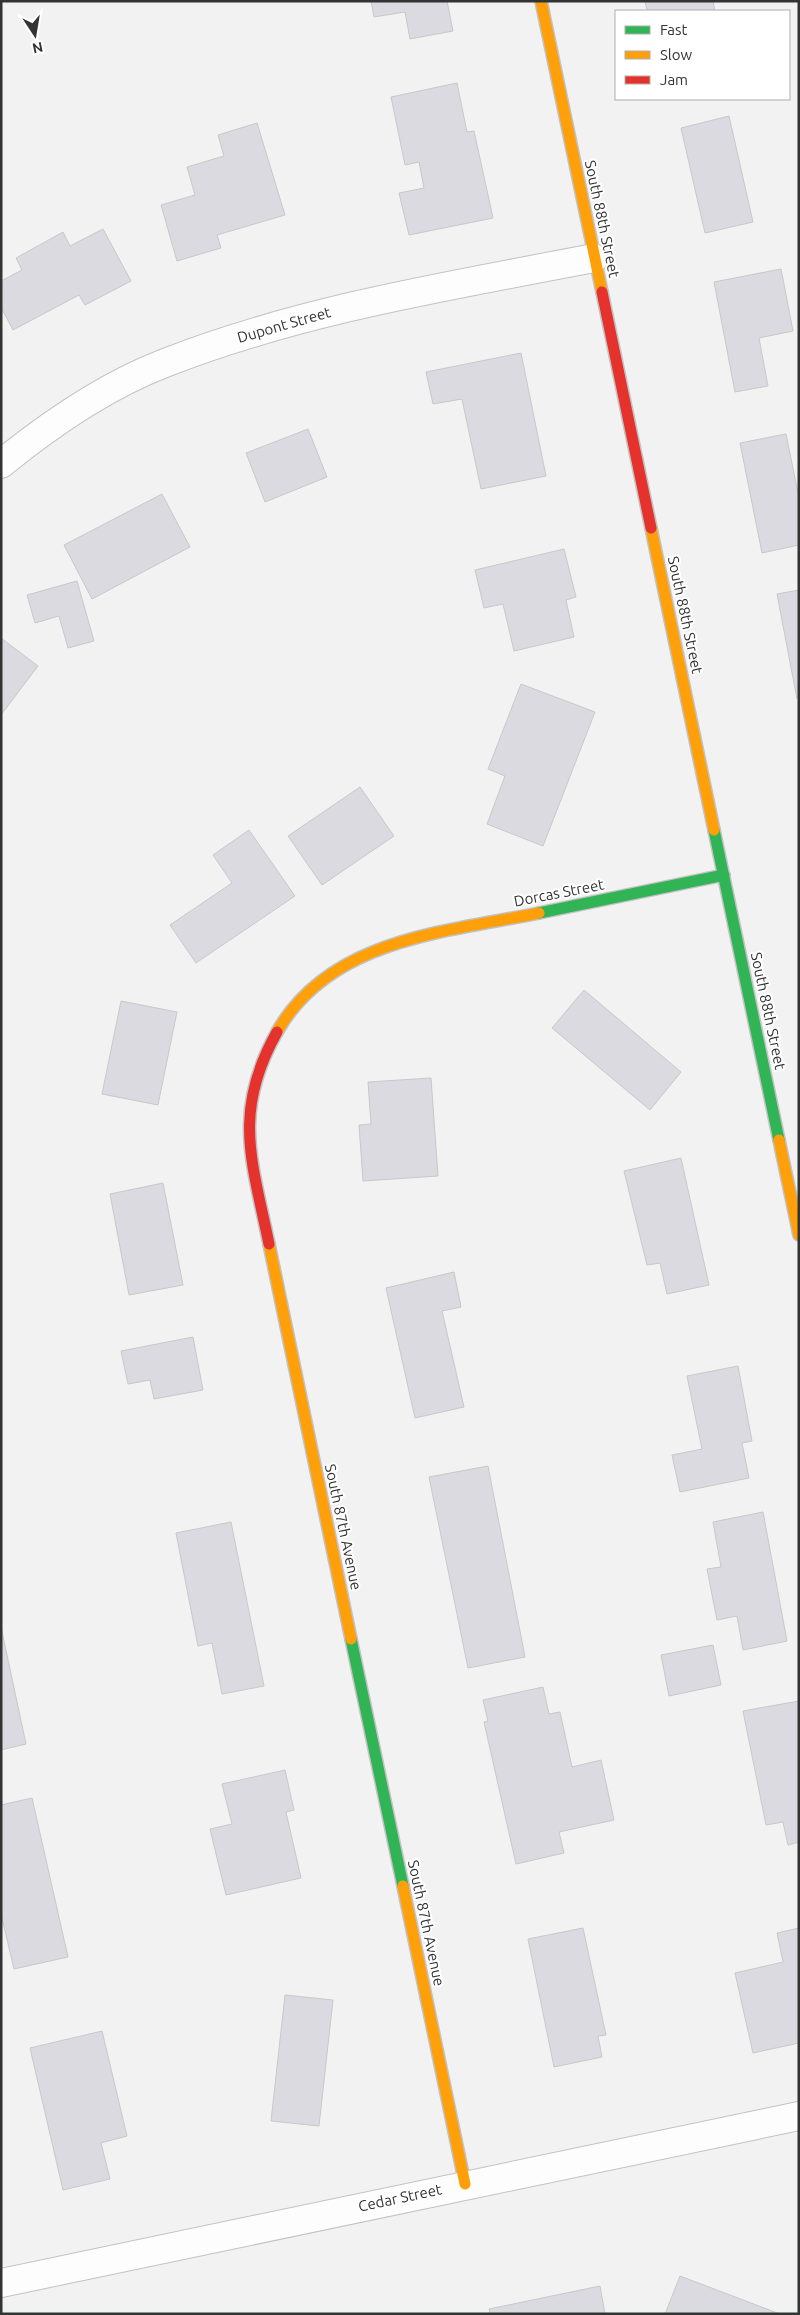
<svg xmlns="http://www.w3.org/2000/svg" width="800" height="2315" font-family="Ubuntu,sans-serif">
	<rect width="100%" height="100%" fill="#f2f2f3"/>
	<path fill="#dbdae0" stroke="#c8c8c9" d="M 371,1 L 447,1 L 453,31 L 410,39 L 405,12 L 374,17 Z
		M 645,1 L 713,1 L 715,11 L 647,11 Z
		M 457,83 L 467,132 L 474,131 L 493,218 L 409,235 L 399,193 L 424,188 L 419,162 L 405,165 L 391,97 Z
		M 729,116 L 753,222 L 705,233 L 681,128 Z
		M 257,123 L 285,215 L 217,235 L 221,248 L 177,261 L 161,205 L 195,195 L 187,167 L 224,156 L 218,135 Z
		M 103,229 L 131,281 L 85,305 L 79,295 L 13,330 L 1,307 L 1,281 L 22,270 L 16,258 L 63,232 L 70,246 Z
		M 781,269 L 793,331 L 759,338 L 768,386 L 735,392 L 714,282 Z
		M 521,353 L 546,476 L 481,489 L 462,399 L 433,404 L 426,372 Z
		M 308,429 L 327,477 L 265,502 L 246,453 Z
		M 786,434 L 799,498 L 799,545 L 762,553 L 740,443 Z
		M 162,494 L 190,547 L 92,599 L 64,545 Z
		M 564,549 L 576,597 L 566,600 L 574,637 L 514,651 L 503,604 L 484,608 L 475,570 Z
		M 77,581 L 94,641 L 68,648 L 59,616 L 35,623 L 27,595 Z
		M 799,590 L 799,698 L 797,699 L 777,594 Z
		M 1,638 L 38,666 L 1,715 Z
		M 521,684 L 595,712 L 543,846 L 487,824 L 505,776 L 488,769 Z
		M 360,787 L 394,836 L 322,885 L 288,836 Z
		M 249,830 L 295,896 L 196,963 L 170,925 L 232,883 L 213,855 Z
		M 584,990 L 681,1072 L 650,1110 L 552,1028 Z
		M 121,1001 L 177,1012 L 158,1105 L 102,1094 Z
		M 431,1078 L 438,1176 L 363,1181 L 359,1125 L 371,1124 L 368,1082 Z
		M 681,1158 L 709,1285 L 667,1294 L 660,1263 L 647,1265 L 624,1171 Z
		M 163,1183 L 183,1285 L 129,1295 L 110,1194 Z
		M 454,1272 L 461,1307 L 442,1311 L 464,1407 L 415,1418 L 386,1288 Z
		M 193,1337 L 203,1390 L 154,1399 L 150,1380 L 128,1384 L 121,1351 Z
		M 738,1366 L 752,1441 L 742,1443 L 749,1478 L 680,1492 L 672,1455 L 702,1449 L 687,1376 Z
		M 488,1466 L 525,1657 L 468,1668 L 429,1477 Z
		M 763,1512 L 787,1641 L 743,1650 L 737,1616 L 717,1620 L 707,1569 L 721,1567 L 713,1522 Z
		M 231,1522 L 264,1686 L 222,1694 L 212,1643 L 198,1646 L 176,1533 Z
		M 1,1627 L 26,1744 L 1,1750 Z
		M 713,1645 L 721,1685 L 669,1696 L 661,1655 Z
		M 543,1687 L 549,1714 L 560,1712 L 572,1767 L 601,1760 L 614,1820 L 559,1832 L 564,1853 L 516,1864 L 484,1722 L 488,1721 L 483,1700 Z
		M 799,1701 L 799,1842 L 788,1845 L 783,1822 L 766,1825 L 743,1711 Z
		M 285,1770 L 294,1810 L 286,1812 L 301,1878 L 226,1895 L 210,1829 L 232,1824 L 222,1784 Z
		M 32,1798 L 68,1957 L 14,1969 L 1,1914 L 1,1805 Z
		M 583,1928 L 606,2035 L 598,2036 L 602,2057 L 554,2067 L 528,1939 Z
		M 799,1928 L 799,2043 L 753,2053 L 735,1973 L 783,1962 L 777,1933 Z
		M 285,1995 L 333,2000 L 319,2126 L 271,2121 Z
		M 102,2031 L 127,2136 L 101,2143 L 110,2179 L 63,2190 L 30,2048 Z
		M 680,2276 L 780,2314 L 665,2314 Z
		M 600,2286 L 605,2314 L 490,2314 L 489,2309 Z"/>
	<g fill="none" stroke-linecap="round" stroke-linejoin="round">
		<g stroke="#c2c2c3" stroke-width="30">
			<path id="street" d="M 1,464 C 50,424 105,386 165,363 C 303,309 450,286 594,258
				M 1,2283 L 799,2116"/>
		</g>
		<g stroke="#c2c2c3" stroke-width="14">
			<path id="fast" d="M 714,830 L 779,1140
				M 539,913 L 724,875
				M 351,1639 L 403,1886"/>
		</g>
		<g stroke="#c2c2c3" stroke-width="14">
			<path id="slow" d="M 541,1 L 602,292
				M 651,528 L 714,830
				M 277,1032 C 329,939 445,932 539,913
				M 779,1140 L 799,1235
				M 269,1244 L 351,1639
				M 403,1886 L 465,2184"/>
		</g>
		<g stroke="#c2c2c3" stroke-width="14">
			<path id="jam" d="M 602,292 L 651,528
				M 269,1244 C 252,1161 232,1112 277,1032"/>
		</g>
		<use href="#street" stroke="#fdfdfd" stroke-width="28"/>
		<use href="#fast" stroke="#30b455" stroke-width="11"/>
		<use href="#slow" stroke="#ff9f0a" stroke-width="11"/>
		<use href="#jam" stroke="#e5322d" stroke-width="11"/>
	</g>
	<g text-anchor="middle" stroke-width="4" stroke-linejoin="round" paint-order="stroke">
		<g font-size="15" fill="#323333" stroke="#fff">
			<text transform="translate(602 219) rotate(78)" y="5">South 88th Street</text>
			<text transform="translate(284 325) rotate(-16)" y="5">Dupont Street</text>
			<text transform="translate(685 615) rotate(78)" y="5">South 88th Street</text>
			<text transform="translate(559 893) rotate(-11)" y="5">Dorcas Street</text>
			<text transform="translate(768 1011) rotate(78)" y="5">South 88th Street</text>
			<text transform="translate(343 1527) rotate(78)" y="5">South 87th Avenue</text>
			<text transform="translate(426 1923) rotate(78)" y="5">South 87th Avenue</text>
			<text transform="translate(400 2198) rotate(-12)" y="5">Cedar Street</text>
		</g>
	</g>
	<rect width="800" height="2315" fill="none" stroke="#323333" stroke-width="5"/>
	<rect x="615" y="10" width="175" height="90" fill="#ffffff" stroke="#adadad"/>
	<rect x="625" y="26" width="25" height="8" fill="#30b455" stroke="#adadad"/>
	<text x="660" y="35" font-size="15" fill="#323333">Fast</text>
	<rect x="625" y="51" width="25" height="8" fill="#ff9f0a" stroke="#adadad"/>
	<text x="660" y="60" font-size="15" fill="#323333">Slow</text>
	<rect x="625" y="76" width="25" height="8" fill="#e5322d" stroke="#adadad"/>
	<text x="660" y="85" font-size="15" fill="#323333">Jam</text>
	<g transform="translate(35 35) rotate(168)" stroke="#ffffff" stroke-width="4" paint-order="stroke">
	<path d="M0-4L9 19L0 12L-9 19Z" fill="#323333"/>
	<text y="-8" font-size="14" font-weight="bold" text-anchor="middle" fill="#323333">N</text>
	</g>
</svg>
